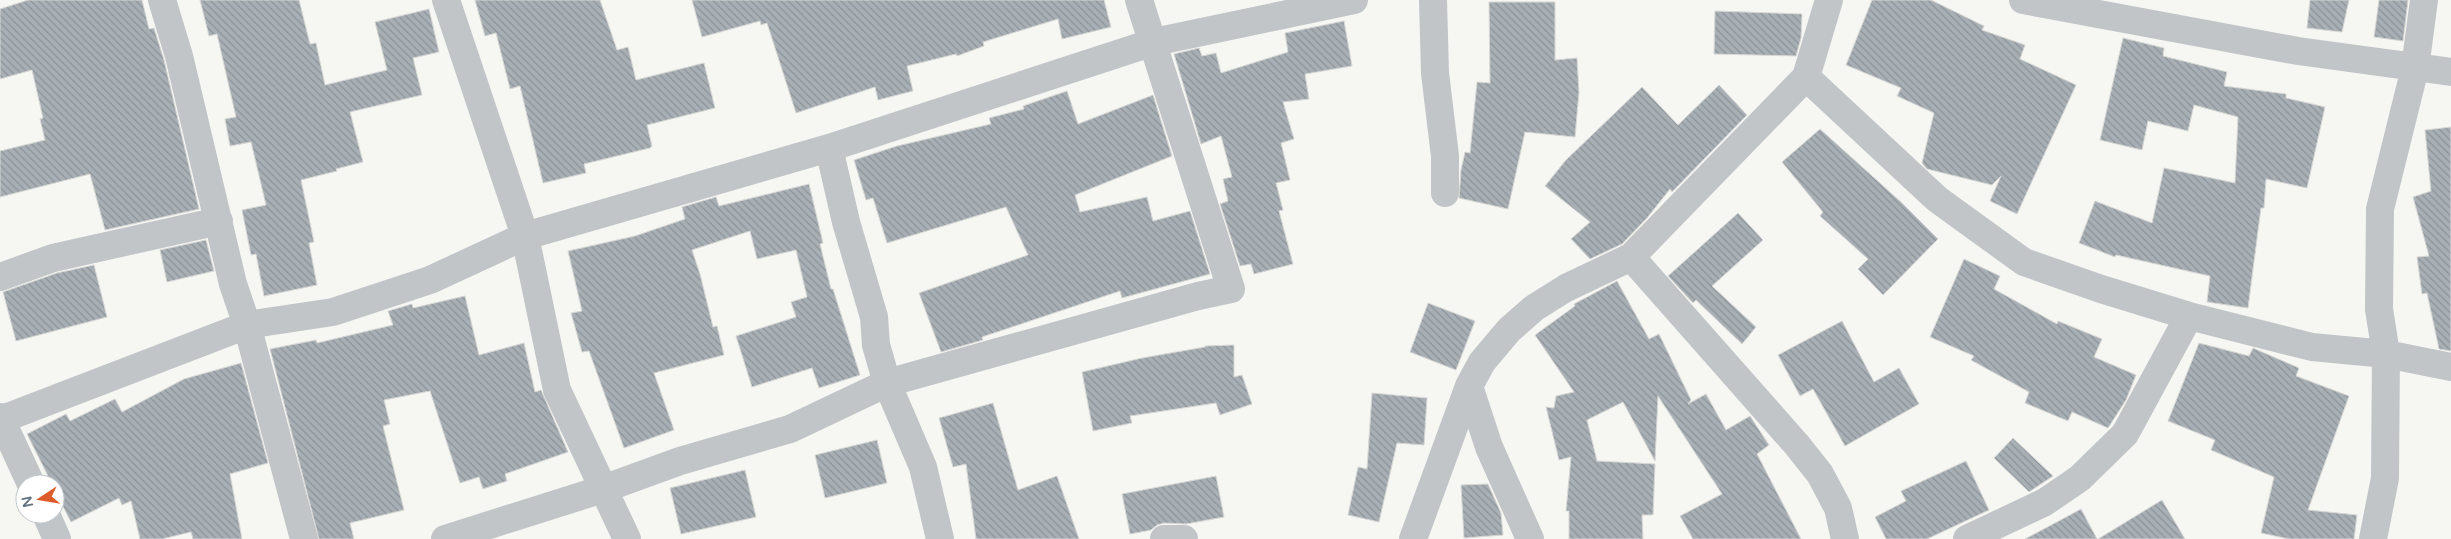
<svg xmlns="http://www.w3.org/2000/svg" width="2451" height="539" font-family="'Varela Round',sans-serif">
	<defs>
		<pattern id="building-back-hatch" width="6" height="6" patternUnits="userSpaceOnUse" patternTransform="scale(1.25)"><rect width="6" height="6" fill="#a8b0b5"/><path d="M-1 5l2 2M0 0l6 6M5-1l2 2" fill="none" stroke="#8d9499"/></pattern>
	</defs>
	<rect width="100%" height="100%" fill="#f6f6f3"/>
	<path fill="url(#building-back-hatch)" stroke="#d7d7d5" d="M 28,0 L 142,0 L 149,29 L 154,28 L 164,60 L 199,209 L 105,230 L 90,174 L 0,197 L 0,151 L 45,140 L 40,119 L 43,118 L 32,70 L 0,79 L 0,9 Z
		M 200,0 L 299,0 L 310,44 L 316,43 L 325,85 L 387,70 L 375,22 L 429,9 L 439,52 L 413,58 L 422,95 L 350,112 L 363,162 L 336,169 L 337,171 L 301,180 L 314,242 L 309,243 L 317,285 L 264,296 L 256,254 L 251,255 L 242,210 L 266,205 L 251,142 L 230,146 L 225,119 L 236,117 L 217,34 L 209,36 Z
		M 475,0 L 600,0 L 617,50 L 628,47 L 636,80 L 704,63 L 715,108 L 647,125 L 652,146 L 650,148 L 584,164 L 586,173 L 543,183 L 520,86 L 510,89 L 496,33 L 485,36 Z
		M 692,0 L 1104,0 L 1111,27 L 1062,39 L 1058,19 L 983,42 L 984,46 L 957,56 L 956,54 L 907,66 L 913,91 L 878,100 L 875,87 L 796,113 L 767,23 L 761,25 L 760,21 L 702,37 Z
		M 1872,0 L 1931,0 L 1984,26 L 1982,30 L 2025,45 L 2020,59 L 2076,85 L 2017,214 L 1990,201 L 2001,176 L 1992,185 L 1927,169 L 1922,163 L 1934,113 L 1897,96 L 1901,88 L 1846,65 Z
		M 2310,0 L 2349,0 L 2342,32 L 2307,28 Z
		M 2379,0 L 2408,0 L 2403,41 L 2374,37 Z
		M 1489,2 L 1555,2 L 1555,60 L 1577,58 L 1579,92 L 1575,137 L 1525,132 L 1508,209 L 1459,198 L 1461,170 L 1465,152 L 1470,153 L 1477,82 L 1490,83 Z
		M 1715,11 L 1802,14 L 1801,38 L 1796,56 L 1714,54 Z
		M 1344,21 L 1352,66 L 1305,74 L 1309,99 L 1283,102 L 1294,139 L 1281,143 L 1290,180 L 1276,183 L 1283,210 L 1279,211 L 1293,264 L 1254,274 L 1251,264 L 1240,266 L 1220,204 L 1228,201 L 1223,179 L 1232,177 L 1221,136 L 1201,144 L 1174,54 L 1199,48 L 1202,56 L 1216,53 L 1221,73 L 1288,52 L 1285,33 Z
		M 2123,38 L 2164,48 L 2163,56 L 2227,72 L 2224,86 L 2286,94 L 2286,98 L 2325,107 L 2307,188 L 2266,179 L 2264,208 L 2261,208 L 2248,308 L 2207,302 L 2210,276 L 2116,255 L 2115,257 L 2079,243 L 2095,201 L 2152,223 L 2164,168 L 2235,183 L 2238,117 L 2194,105 L 2188,131 L 2148,121 L 2142,150 L 2100,140 Z
		M 1719,85 L 1747,115 L 1672,192 L 1670,189 L 1647,218 L 1622,244 L 1590,259 L 1571,239 L 1590,222 L 1545,186 L 1566,160 L 1642,87 L 1678,125 Z
		M 1067,91 L 1078,124 L 1153,95 L 1172,156 L 1075,195 L 1080,212 L 1147,197 L 1153,221 L 1190,211 L 1210,274 L 1122,298 L 1120,291 L 982,337 L 983,340 L 941,352 L 919,293 L 1028,255 L 1006,207 L 887,243 L 873,198 L 866,200 L 854,160 L 897,146 L 991,124 L 989,118 L 1024,109 L 1023,106 Z
		M 2451,127 L 2451,351 L 2439,349 L 2427,293 L 2422,294 L 2417,257 L 2429,256 L 2413,197 L 2431,191 L 2425,130 Z
		M 1820,129 L 1902,203 L 1938,239 L 1883,295 L 1858,269 L 1868,259 L 1820,216 L 1823,212 L 1782,162 Z
		M 809,184 L 823,243 L 820,244 L 831,289 L 833,289 L 860,375 L 819,388 L 812,368 L 752,387 L 736,336 L 796,317 L 791,302 L 807,297 L 796,250 L 757,259 L 750,231 L 692,250 L 700,274 L 713,327 L 717,326 L 724,355 L 654,373 L 674,430 L 624,448 L 589,351 L 582,352 L 571,313 L 582,311 L 568,251 L 635,236 L 685,219 L 682,207 L 716,197 L 719,206 Z
		M 1738,213 L 1763,240 L 1712,286 L 1756,327 L 1742,344 L 1696,300 L 1693,303 L 1668,276 Z
		M 206,240 L 214,271 L 167,282 L 160,250 Z
		M 1964,259 L 2000,276 L 1994,289 L 2057,324 L 2058,321 L 2102,339 L 2094,357 L 2136,375 L 2126,400 L 2108,428 L 2072,412 L 2068,421 L 2025,403 L 2029,392 L 1971,360 L 1974,356 L 1930,337 Z
		M 94,265 L 107,317 L 16,341 L 3,292 L 57,273 Z
		M 1617,281 L 1649,339 L 1659,334 L 1691,400 L 1688,404 L 1706,394 L 1726,430 L 1750,416 L 1769,445 L 1757,454 L 1801,539 L 1693,539 L 1680,516 L 1722,494 L 1658,396 L 1655,461 L 1623,402 L 1587,420 L 1597,461 L 1655,464 L 1653,515 L 1642,515 L 1643,539 L 1569,539 L 1569,511 L 1566,511 L 1571,457 L 1559,460 L 1546,407 L 1554,408 L 1556,396 L 1574,392 L 1535,335 L 1575,306 L 1574,304 Z
		M 465,296 L 479,355 L 524,343 L 535,392 L 541,390 L 568,452 L 505,474 L 507,481 L 483,489 L 479,477 L 460,483 L 430,391 L 384,400 L 390,424 L 383,426 L 404,510 L 350,523 L 354,539 L 319,539 L 270,349 L 316,340 L 317,343 L 393,325 L 388,311 L 412,304 L 413,308 Z
		M 1428,303 L 1475,321 L 1456,370 L 1410,352 Z
		M 1842,321 L 1874,382 L 1899,368 L 1919,404 L 1845,446 L 1813,389 L 1800,396 L 1778,355 Z
		M 2199,343 L 2249,356 L 2253,348 L 2299,368 L 2296,376 L 2349,396 L 2308,510 L 2357,515 L 2354,539 L 2289,539 L 2261,533 L 2274,477 L 2211,450 L 2215,440 L 2168,421 Z
		M 1234,345 L 1234,377 L 1242,375 L 1252,404 L 1220,415 L 1216,403 L 1130,416 L 1132,423 L 1093,431 L 1082,372 L 1142,358 L 1205,347 L 1205,346 Z
		M 241,363 L 268,463 L 230,474 L 242,539 L 193,539 L 191,532 L 162,539 L 140,539 L 131,501 L 122,505 L 119,498 L 71,522 L 55,491 L 55,484 L 52,484 L 27,434 L 66,414 L 70,421 L 115,399 L 122,412 L 184,379 Z
		M 1372,393 L 1427,398 L 1424,445 L 1397,443 L 1379,522 L 1348,515 L 1358,467 L 1367,469 Z
		M 993,403 L 1018,490 L 1057,476 L 1079,539 L 976,539 L 966,464 L 953,467 L 939,418 Z
		M 2013,438 L 2053,476 L 2029,492 L 1994,458 Z
		M 877,440 L 887,483 L 825,498 L 815,455 Z
		M 1966,461 L 1989,510 L 1927,539 L 1886,539 L 1875,517 L 1906,501 L 1901,491 Z
		M 745,470 L 756,517 L 681,534 L 670,488 Z
		M 1216,476 L 1224,517 L 1186,524 L 1164,523 L 1157,525 L 1151,530 L 1130,534 L 1122,494 Z
		M 1488,484 L 1501,513 L 1503,535 L 1464,538 L 1461,485 Z
		M 2162,500 L 2185,539 L 2098,539 Z
		M 2081,509 L 2097,539 L 2025,539 L 2070,515 Z"/>
	<g fill="none" stroke-linecap="round" stroke-linejoin="round">
		<path stroke="#c1c5c8" stroke-width="28" d="M 162,0 L 179,56 L 233,284 L 247,325 L 304,539
			M 446,0 L 525,236 L 557,390 L 627,539
			M 1433,0 L 1435,73 L 1445,156 L 1445,193
			M 2023,0 L 2298,51 L 2451,72
			M 1806,77 L 1937,199 L 2024,262 L 2101,289 L 2189,316 L 2312,347 L 2386,354 L 2451,367
			M 829,148 L 846,222 L 874,317 L 876,345 L 887,383 L 923,467 L 940,539
			M 1631,257 L 1797,445 L 1820,474 L 1838,508 L 1845,539
			M 0,277 L 53,258 L 219,221
			M 1469,386 L 1489,447 L 1530,539
			M 0,417 L 31,484
			M 0,420 L 247,325 L 333,312 L 430,280 L 525,236 L 829,148 L 1154,42 L 1354,0
			M 46,514 L 57,539
			M 445,539 L 603,489 L 680,461 L 790,429 L 887,383 L 1198,296 L 1231,289 L 1139,0
			M 1164,539 L 1184,539
			M 1413,539 L 1469,386 L 1482,362 L 1509,330 L 1534,308 L 1566,288 L 1631,257 L 1806,77 L 1829,0
			M 1967,539 L 2045,502 L 2080,478 L 2125,434 L 2189,316
			M 2373,539 L 2385,478 L 2386,354 L 2379,309 L 2380,209 L 2415,68 L 2424,0"/>
	</g>
	<g transform="translate(40 499) rotate(258)"><circle r="24" fill="#ffffff" stroke="#c2c8cd"/>
	<path d="M0-4L9 19L0 12L-9 19Z" fill="#de5b2b"/>
	<text y="-8" font-size="14" font-weight="bold" text-anchor="middle" fill="#667583">N</text>
	</g>
</svg>
